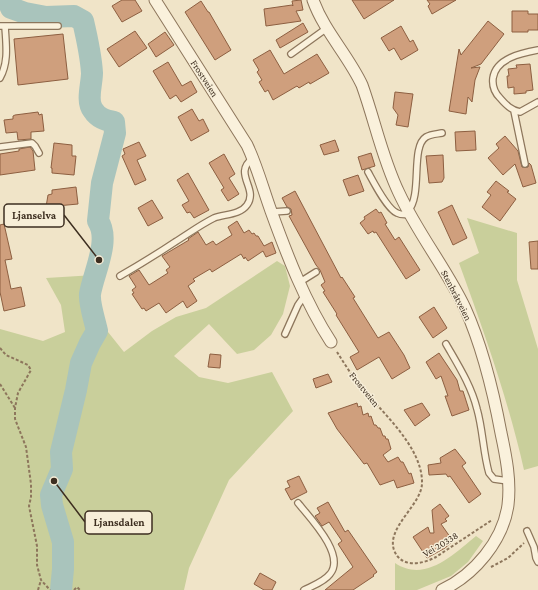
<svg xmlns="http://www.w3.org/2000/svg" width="538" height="590" font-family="'Crimson Pro',serif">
	<rect width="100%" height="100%" fill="#f0e4c8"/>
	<path fill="#c9cf9b" d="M 467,218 L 517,233 L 517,280 L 538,349 L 538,466 L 524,470 C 508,399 484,332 459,263 L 479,253 Z
		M 277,261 L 285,266 L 290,286 L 283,314 L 271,335 L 254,350 L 237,354 L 209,324 L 174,356 L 199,377 L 228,383 L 272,372 L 293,411 L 229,480 L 189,568 L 184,590 L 0,590 L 0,329 L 43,341 L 65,332 L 61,305 L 46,278 L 95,275 L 103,276 L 99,294 L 102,311 L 108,332 L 124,352 L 152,331 L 176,317 L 206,308 Z
		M 476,536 L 483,541 L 468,562 L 451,576 L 417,590 L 395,590 L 395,563 C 425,583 453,555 476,536 Z"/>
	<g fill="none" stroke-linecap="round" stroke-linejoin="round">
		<path stroke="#a9c4bc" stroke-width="22" d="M 8,0 L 11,8 L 25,13 L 46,17 L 74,16 L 83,21 C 87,38 91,56 92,73 C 92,84 86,101 93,110 C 98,118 105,120 114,122 L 115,133 L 102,183 L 98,221 C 111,240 93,274 90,294 C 89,304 95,321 97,331 L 90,343 L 81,363 L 76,390 L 61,452 L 62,469 L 51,495 L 52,505 L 63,542 L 63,569 L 61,590"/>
	</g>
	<path fill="#cf9f7d" stroke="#8d5f41" d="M 122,0 L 135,0 L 142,11 L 122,22 L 112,6 Z
		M 301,0 L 303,10 L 296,11 L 301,21 L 266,26 L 264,9 L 292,5 L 293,6 L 292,1 Z
		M 352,0 L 394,0 L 364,19 Z
		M 427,0 L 456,0 L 432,14 L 428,6 L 430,4 Z
		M 201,1 L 208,12 L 209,12 L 231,50 L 215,60 L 185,12 Z
		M 512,11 L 528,11 L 528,14 L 538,14 L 538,30 L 528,30 L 528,32 L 512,32 Z
		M 488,21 L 504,34 L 481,64 L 471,68 L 480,67 L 475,80 L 472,102 L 468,97 L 466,114 L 449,111 L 459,49 L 461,55 Z
		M 303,23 L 308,32 L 280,48 L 276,40 Z
		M 401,26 L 410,42 L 413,40 L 418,50 L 401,60 L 394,48 L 389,51 L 381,38 Z
		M 135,31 L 147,48 L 119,67 L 107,49 Z
		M 165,32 L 174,45 L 156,57 L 148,44 Z
		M 63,34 L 68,79 L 18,85 L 14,39 Z
		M 270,50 L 284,74 L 317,54 L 329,73 L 310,84 L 309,82 L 299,88 L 297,86 L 273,100 L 268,90 L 265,92 L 259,82 L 262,80 L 257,72 L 259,70 L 253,60 Z
		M 168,62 L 182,86 L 191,81 L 197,92 L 181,102 L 176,95 L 170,99 L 153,71 Z
		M 530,64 L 533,90 L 526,91 L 526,93 L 514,94 L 514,87 L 508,88 L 507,76 L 509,76 L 508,69 L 517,68 L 516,65 Z
		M 395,92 L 413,94 L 408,127 L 396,125 L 398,115 L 393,108 Z
		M 192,109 L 199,121 L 203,119 L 209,131 L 191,141 L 178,117 Z
		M 38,112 L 39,115 L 42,114 L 44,131 L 31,132 L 31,139 L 18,140 L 17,132 L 6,133 L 4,120 L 13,119 L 13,116 L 15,115 Z
		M 475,131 L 476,150 L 456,151 L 455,132 Z
		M 505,136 L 518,151 L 522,167 L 528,167 L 529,163 L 531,165 L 536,183 L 523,187 L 515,164 L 503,175 L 488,158 L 499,148 L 496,144 Z
		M 335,140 L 339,151 L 324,155 L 320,145 Z
		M 139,142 L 146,156 L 137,160 L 146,180 L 135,185 L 122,156 L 125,154 L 123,149 Z
		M 54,143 L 72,145 L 72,156 L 76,156 L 74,175 L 52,173 L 52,168 L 51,168 Z
		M 30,147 L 33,151 L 35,170 L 0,175 L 0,154 L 19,151 L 19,149 Z
		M 371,153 L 375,166 L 362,170 L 358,157 Z
		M 224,154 L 235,174 L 229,178 L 239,194 L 228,201 L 221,190 L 224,188 L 209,163 Z
		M 443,155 L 444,178 L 442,182 L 429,183 L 426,156 Z
		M 188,173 L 209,210 L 194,218 L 190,212 L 187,213 L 182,205 L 189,201 L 177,180 Z
		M 358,175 L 364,191 L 349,196 L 343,180 Z
		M 496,181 L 509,191 L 507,192 L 516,199 L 500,221 L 482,207 L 491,195 L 487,192 Z
		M 76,187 L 78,204 L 46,207 L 48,195 L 52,194 L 52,190 Z
		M 295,191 L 341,278 L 342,277 L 355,297 L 353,298 L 378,338 L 389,332 L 404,355 L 410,368 L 392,379 L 379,357 L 357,370 L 350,357 L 359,352 L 336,315 L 337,314 L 323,292 L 325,291 L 321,285 L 325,282 L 320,270 L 316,265 L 289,216 L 292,215 L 291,209 L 287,207 L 282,198 Z
		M 152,200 L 163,218 L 148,226 L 138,208 Z
		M 452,205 L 467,238 L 453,245 L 438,212 Z
		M 376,209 L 379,213 L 381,212 L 387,223 L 385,224 L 395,240 L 399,237 L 420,270 L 406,279 L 376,232 L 374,233 L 373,231 L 368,234 L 360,223 L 365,219 L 364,217 Z
		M 237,221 L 244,233 L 249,230 L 252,234 L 254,233 L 256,236 L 258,236 L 264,246 L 272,242 L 276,253 L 266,257 L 263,251 L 248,261 L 245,257 L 244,259 L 241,254 L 212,272 L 210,269 L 193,279 L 195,281 L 188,286 L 197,301 L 187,308 L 183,301 L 166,313 L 159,303 L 146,311 L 144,308 L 142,309 L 132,294 L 134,293 L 132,290 L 136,287 L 129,276 L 139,270 L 149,285 L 168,273 L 166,270 L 170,267 L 162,256 L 189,240 L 188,239 L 198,232 L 206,245 L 213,241 L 216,245 L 232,235 L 228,227 Z
		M 4,224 L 12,259 L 5,260 L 11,289 L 21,287 L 25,306 L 4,311 L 0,292 L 0,225 Z
		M 538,241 L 538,269 L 531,269 L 529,242 Z
		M 434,307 L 447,328 L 433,338 L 419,317 Z
		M 439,353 L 457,380 L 460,391 L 463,391 L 469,410 L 452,416 L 445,396 L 448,396 L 441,376 L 436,379 L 426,362 Z
		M 210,354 L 221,355 L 220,368 L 208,367 Z
		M 328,374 L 332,382 L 316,388 L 313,379 Z
		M 357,403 L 358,407 L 361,406 L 363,415 L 368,413 L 369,417 L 371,416 L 374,425 L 376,425 L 378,428 L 380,428 L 383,436 L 385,436 L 386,439 L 388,439 L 391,449 L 383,455 L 388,462 L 398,457 L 401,462 L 403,462 L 409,474 L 411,473 L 414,483 L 397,488 L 394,480 L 380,485 L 367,463 L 364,464 L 337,429 L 328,413 Z
		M 422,403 L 430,415 L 415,426 L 404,410 Z
		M 455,449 L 466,463 L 462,466 L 481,494 L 469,503 L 450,476 L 448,477 L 446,474 L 429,475 L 428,465 L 441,463 L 440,458 Z
		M 299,476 L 307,492 L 291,500 L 285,489 L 290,487 L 287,481 Z
		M 328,502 L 345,532 L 348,530 L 377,572 L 373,575 L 374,576 L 353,590 L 325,590 L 353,567 L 338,544 L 342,541 L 329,522 L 322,526 L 315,516 L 320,513 L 317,508 Z
		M 440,504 L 449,516 L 445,519 L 447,521 L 441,524 L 453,541 L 445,548 L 427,558 L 413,537 L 428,527 L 430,533 L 434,533 L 432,510 Z
		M 260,573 L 276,582 L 272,590 L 264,590 L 254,584 Z"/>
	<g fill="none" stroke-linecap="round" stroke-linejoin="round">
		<g stroke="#8d765c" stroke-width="8">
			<path id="lane" d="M 0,26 L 58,26
				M 538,50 C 522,53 496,58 493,78 C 492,86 494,92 500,98 C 506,105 511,110 520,112 L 538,102
				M 291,54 L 327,28
				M 0,78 C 9,62 6,44 5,26
				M 514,111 L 525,164
				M 0,147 L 32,143 L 35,146 L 39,153
				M 368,172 C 373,181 387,209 397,213 C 401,215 405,215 410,214
				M 408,211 C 423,195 410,147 426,137 C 431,134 437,134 442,133
				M 272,212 L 287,211
				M 120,276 C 139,265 157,254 175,242 C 188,234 200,225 214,218 C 224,214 240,215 247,205 C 259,188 232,174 253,158
				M 300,282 L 316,272
				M 285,334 L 298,305 L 305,295
				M 446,344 C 458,365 471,385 477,409 C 483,430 483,452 489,473 L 494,479 L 508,481
				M 298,503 C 310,518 346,555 330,574 C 324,582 312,586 304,590
				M 527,531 L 534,547 L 536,558 L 538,562"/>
		</g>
		<g stroke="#8d765c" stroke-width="13">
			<path id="street" d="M 155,0 L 247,145 C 257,166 263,189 271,211 C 287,255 305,302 331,342
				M 313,0 C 324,31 348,55 362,85 C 375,121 382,158 399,193 C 418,234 446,268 465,308 C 483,348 493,390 501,433 C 506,456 511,481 508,505 C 503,541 474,575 442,590"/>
		</g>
		<path stroke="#8d765c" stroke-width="2" stroke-dasharray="3 2" stroke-linecap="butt" d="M 0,348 L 6,355 L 28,365 L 31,370 L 18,393 L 15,408 L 15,419 L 26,447 L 31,484 L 31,497 L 29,506 L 37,546 L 37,565 L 41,580 L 50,590
			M 337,352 C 344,363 352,376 361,387 C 382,412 422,447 422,482 C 423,504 386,527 394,550 C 401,569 423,564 436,557 L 492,520
			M 0,384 L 15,408
			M 491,567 L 508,558 L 524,543
			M 38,590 L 41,580
			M 74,590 L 77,587 L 80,590"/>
		<use href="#lane" stroke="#faf1dc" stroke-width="5.5"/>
		<use href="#street" stroke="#faf1dc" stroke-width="11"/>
	</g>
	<g text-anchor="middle" stroke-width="3" stroke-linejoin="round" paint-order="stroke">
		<g font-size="10" fill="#3d2e20" stroke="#f7eed8">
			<text transform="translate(205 78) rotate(57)" y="4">Frostveien</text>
			<text transform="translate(457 295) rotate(63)" y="4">Stenbråtveien</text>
			<text transform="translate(365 389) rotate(51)" y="4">Frostveien</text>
			<text transform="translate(440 544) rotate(-31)" y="4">Vei 20338</text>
		</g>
	</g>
	<path fill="none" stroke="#3d2e20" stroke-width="1.5" d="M99 260L64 215M54 481L85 522"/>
	<g fill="#3d2e20" stroke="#f7eed8" stroke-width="1.5">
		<circle cx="99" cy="260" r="4"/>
		<circle cx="54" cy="481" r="4"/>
	</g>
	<g fill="#f7eed8" stroke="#3d2e20" stroke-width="1.5">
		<rect x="4" y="204" width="60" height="23" rx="4"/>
		<rect x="85" y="511" width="67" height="23" rx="4"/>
	</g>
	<g font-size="11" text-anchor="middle" font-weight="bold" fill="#3d2e20">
		<text x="34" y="219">Ljanselva</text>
		<text x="119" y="526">Ljansdalen</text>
	</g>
</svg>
